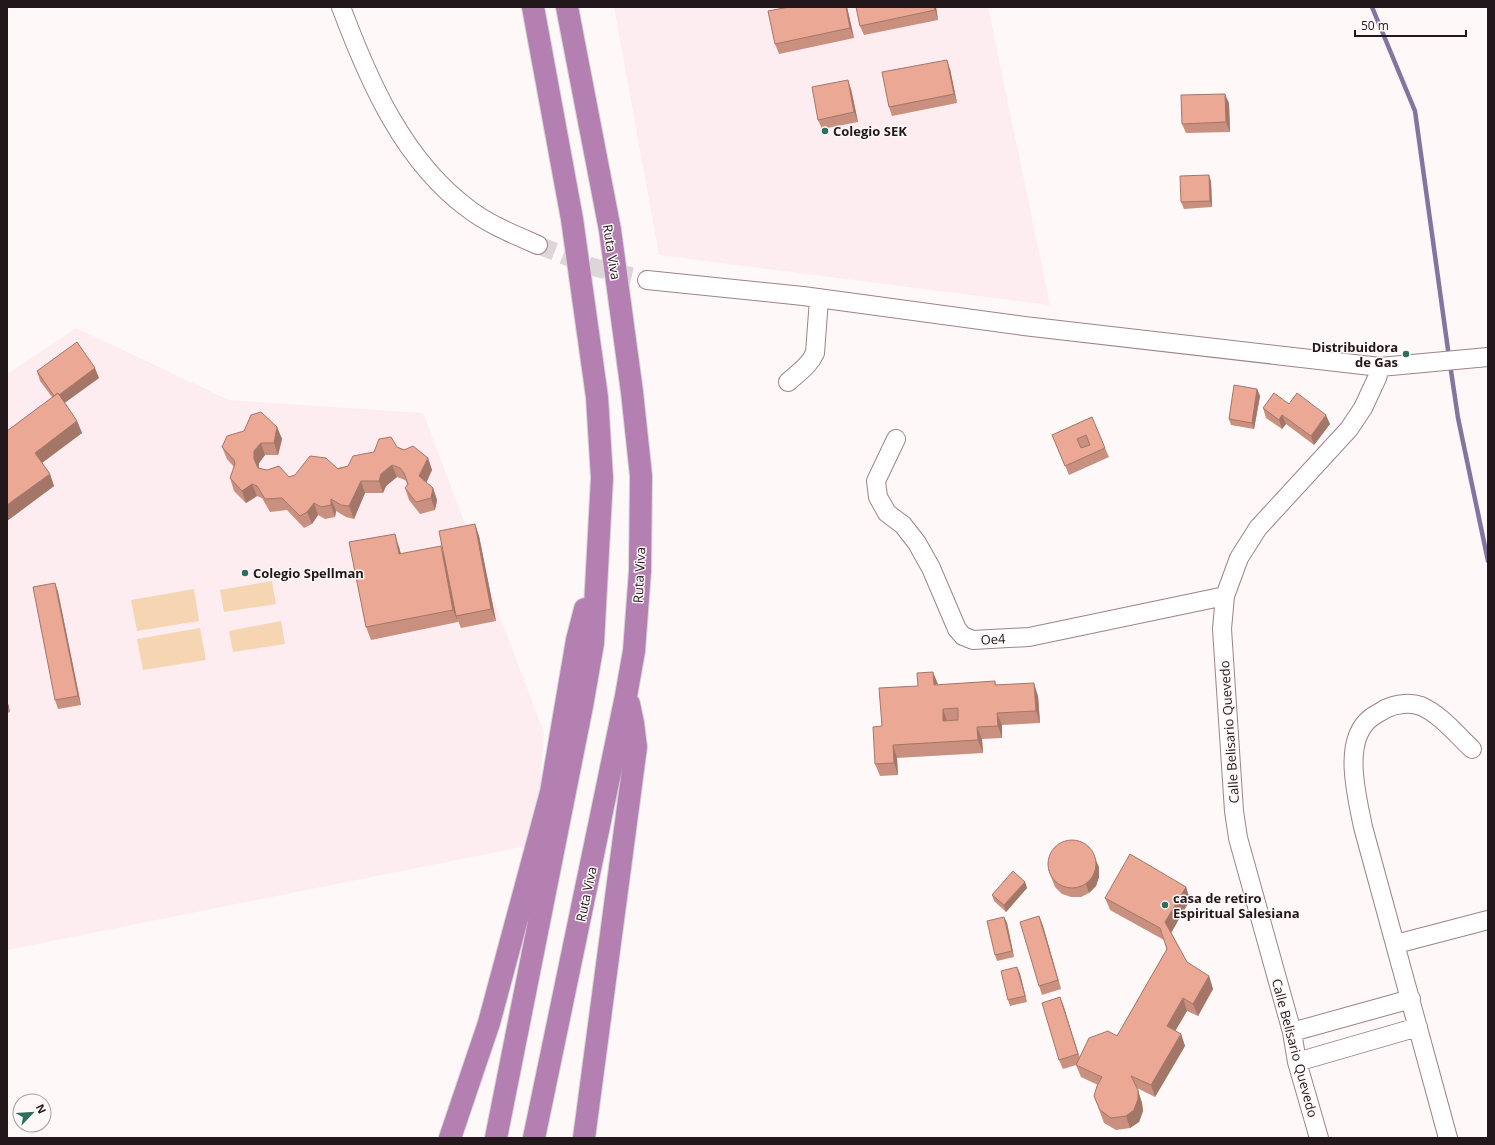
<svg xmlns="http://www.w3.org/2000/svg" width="1495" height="1145" font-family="'Open Sans',sans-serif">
	<rect width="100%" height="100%" fill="#fef8f9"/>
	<path fill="#fdecf0" d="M 614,7 L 988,7 L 1050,305 L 659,255 Z
		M 76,328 L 229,400 L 423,413 L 544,733 L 536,844 L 7,950 L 7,374 Z"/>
	<path fill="#f6d6b2" d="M 272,581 L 276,604 L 224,612 L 220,590 Z
		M 194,589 L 199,621 L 137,631 L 131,600 Z
		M 281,621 L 285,644 L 233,652 L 229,631 Z
		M 200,628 L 206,660 L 143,670 L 137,639 Z"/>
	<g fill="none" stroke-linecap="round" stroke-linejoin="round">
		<path stroke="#80769f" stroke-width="4.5" d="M 1372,7 L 1415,111 L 1449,357
			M 1450,364 L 1458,418 L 1488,561"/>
		<path stroke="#ddd6d8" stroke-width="18" stroke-dasharray="18 9" stroke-linecap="butt" d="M 538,245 L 593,267 L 647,280"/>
		<g stroke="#9f8289" stroke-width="20">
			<path id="minor" d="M 341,7 C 369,82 404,162 470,210 C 490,225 515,235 538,245
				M 647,280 L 803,296 L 1024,326 L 1380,367 L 1488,357
				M 788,382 C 798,373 809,366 815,353 L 819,299
				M 896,439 L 876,481 L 878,497 L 887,513 L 903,525 L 917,543 L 931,568 L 957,629 L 963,636 L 973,640 L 1029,637 L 1225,596
				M 1396,944 L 1488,920
				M 1292,1032 L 1411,999
				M 1297,1062 L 1418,1027
				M 1319,1138 L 1297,1062 L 1292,1032 L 1238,838 L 1234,811 L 1222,629 L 1225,596 L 1239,558 L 1258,528 L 1349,429 L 1363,408 L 1377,378 L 1380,367
				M 1448,1138 L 1363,827 C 1357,796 1341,739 1372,717 C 1376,714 1381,712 1385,709 C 1395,704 1410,702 1421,706 C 1440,714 1457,735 1472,749"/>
		</g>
		<g stroke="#d7d5d6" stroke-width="24">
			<path id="highway" d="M 450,1138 L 489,1023 L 551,792 L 577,640 L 585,609
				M 496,1138 L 582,706 L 593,643 L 602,478 L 597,397 L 572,219 L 533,7
				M 534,1138 L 626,696 L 634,651 L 640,571 L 641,476 L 632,392 L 610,230 L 567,7
				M 584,1138 L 636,747 L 633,723 L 629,704"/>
		</g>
		<use href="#minor" stroke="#fff" stroke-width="18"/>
		<use href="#highway" stroke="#b380b1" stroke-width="22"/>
	</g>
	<path fill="#c99080" d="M 789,7 L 847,7 L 854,38 L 779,54 L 775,44 Z
		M 856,7 L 936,7 L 938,20 L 864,35 L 860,26 Z
		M 950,69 L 957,103 L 892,116 L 889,107 Z
		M 851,89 L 858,122 L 822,129 L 818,120 Z
		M 1229,103 L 1230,132 L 1186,133 L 1182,124 Z
		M 1211,181 L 1212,207 L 1184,209 L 1181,202 Z
		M 37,371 L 99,378 L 64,403 L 77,421 L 82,433 L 42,463 L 50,474 L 54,486 L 7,521 L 52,397 L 40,381 Z
		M 1257,389 L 1260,396 L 1254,429 L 1231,425 L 1229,419 Z
		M 1289,404 L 1330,424 L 1314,445 L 1286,424 L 1282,429 L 1266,418 L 1263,408 Z
		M 1092,417 L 1105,448 L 1109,457 L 1069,475 L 1052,435 Z
		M 277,427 L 282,439 L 278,455 L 265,455 L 259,463 L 259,468 L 289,477 L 348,466 L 374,452 L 397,447 L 428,458 L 432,470 L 426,482 L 433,488 L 437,500 L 435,510 L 420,514 L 409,500 L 405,488 L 408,484 L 405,480 L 397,477 L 386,486 L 383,493 L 365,493 L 354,519 L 346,517 L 336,511 L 335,517 L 325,519 L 318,515 L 312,524 L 304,528 L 287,510 L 270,512 L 262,498 L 257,496 L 246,503 L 234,491 L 230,478 L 234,467 L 227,459 L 222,447 Z
		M 475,524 L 479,536 L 496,621 L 461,628 L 457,618 L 458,622 L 371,640 L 366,627 L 399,547 L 401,554 L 444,557 Z
		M 55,583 L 58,592 L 81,705 L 58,709 L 55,700 Z
		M 995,681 L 996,685 L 1038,696 L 1040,723 L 1002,725 L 1002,738 L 982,739 L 983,753 L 897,758 L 898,775 L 880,776 L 875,764 L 882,726 L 938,685 Z
		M 7,699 L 10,712 L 7,713 Z
		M 1099,867 L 1099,877 L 1096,886 L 1089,893 L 1081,897 L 1071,897 L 1062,894 L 1055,887 L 1048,869 Z
		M 1025,882 L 1027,888 L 1006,912 L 994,901 L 992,895 Z
		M 1186,887 L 1190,900 L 1171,932 L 1187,962 L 1209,976 L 1213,989 L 1198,1016 L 1187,1011 L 1175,1031 L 1181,1034 L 1185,1046 L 1155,1097 L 1137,1088 L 1142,1103 L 1143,1111 L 1139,1122 L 1130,1128 L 1116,1130 L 1104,1123 L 1094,1096 L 1098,1085 L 1081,1077 L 1076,1065 L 1063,1069 L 1059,1060 L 1060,997 L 1080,1058 L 1117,1036 L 1167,949 L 1164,940 L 1110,910 L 1105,898 Z
		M 1039,916 L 1043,926 L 1061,989 L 1042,995 L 1039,986 Z
		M 1004,917 L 1007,923 L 1014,957 L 997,961 L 995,955 Z
		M 1017,967 L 1020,974 L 1027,1002 L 1010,1006 L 1008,1000 Z"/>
	<path fill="#a47668" d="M 846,7 L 847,7 L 854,38 L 850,28 Z
		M 934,7 L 936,7 L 938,20 L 935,10 Z
		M 947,60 L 950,69 L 957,103 L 954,94 Z
		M 848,80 L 851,89 L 858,122 L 854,112 Z
		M 1225,94 L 1229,103 L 1230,132 L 1226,122 Z
		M 1209,175 L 1211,181 L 1212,207 L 1210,201 Z
		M 95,368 L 99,378 L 59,407 L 55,397 Z
		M 1257,389 L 1260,396 L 1254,429 L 1252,423 Z
		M 1282,415 L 1286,424 L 1282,429 L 1279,420 Z
		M 1326,415 L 1330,424 L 1314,445 L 1311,436 Z
		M 77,421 L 82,433 L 39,465 L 35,453 Z
		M 277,427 L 282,439 L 278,455 L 274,443 Z
		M 261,443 L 265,455 L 259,463 L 258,471 L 254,459 L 254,451 Z
		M 428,458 L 432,470 L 424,488 L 419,476 Z
		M 392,465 L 397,477 L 386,486 L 383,493 L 379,481 L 381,474 Z
		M 50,474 L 54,486 L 7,521 L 7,505 Z
		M 361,481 L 365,493 L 354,519 L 349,506 Z
		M 252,484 L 257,496 L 246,503 L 242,491 Z
		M 433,488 L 437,500 L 435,510 L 431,498 Z
		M 331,499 L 336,511 L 335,517 L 331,505 Z
		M 314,503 L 318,515 L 312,524 L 307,512 Z
		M 475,524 L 479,536 L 496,621 L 491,609 Z
		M 395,534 L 399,547 L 404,567 L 399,554 Z
		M 441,546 L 445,559 L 458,622 L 453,610 Z
		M 55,583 L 58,592 L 81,705 L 78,696 Z
		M 933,672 L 938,684 L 934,685 Z
		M 1034,683 L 1038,696 L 1040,723 L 1036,711 Z
		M 7,699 L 10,712 L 7,704 Z
		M 943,709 L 947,721 L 943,721 Z
		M 997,713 L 1002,725 L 1002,738 L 998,726 Z
		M 977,727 L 982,739 L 983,753 L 978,740 Z
		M 893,745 L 897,758 L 898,775 L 894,763 Z
		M 1095,858 L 1099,867 L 1099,877 L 1096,886 L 1089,893 L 1086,884 Z
		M 1025,882 L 1027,888 L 1006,912 L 1004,905 Z
		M 1186,887 L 1190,900 L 1170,935 L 1165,922 Z
		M 1039,916 L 1043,926 L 1061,989 L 1058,980 Z
		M 1004,917 L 1007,923 L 1014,957 L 1012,951 Z
		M 1017,967 L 1020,974 L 1027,1002 L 1025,996 Z
		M 1209,976 L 1213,989 L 1198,1016 L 1193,1004 Z
		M 1060,997 L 1064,1007 L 1081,1063 L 1078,1054 Z
		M 1183,998 L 1187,1011 L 1171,1038 L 1167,1026 Z
		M 1181,1034 L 1185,1046 L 1155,1097 L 1151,1085 Z
		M 1138,1090 L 1142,1103 L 1143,1111 L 1139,1122 L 1130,1128 L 1126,1116 Z"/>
	<path fill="#eaa895" stroke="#a47668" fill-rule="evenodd" d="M 789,7 L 846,7 L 850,28 L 775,44 L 768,11 Z
		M 856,7 L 934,7 L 935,10 L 860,26 Z
		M 947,60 L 954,94 L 889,107 L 882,72 Z
		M 848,80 L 854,112 L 818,120 L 812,87 Z
		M 1225,94 L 1226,122 L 1182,124 L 1181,95 Z
		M 1209,175 L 1210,201 L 1181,202 L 1180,176 Z
		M 77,342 L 95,368 L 59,395 L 58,393 L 54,396 L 37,371 Z
		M 1234,385 L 1257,389 L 1252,423 L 1229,419 Z
		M 58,393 L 77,421 L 35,453 L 50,474 L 7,505 L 7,431 Z
		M 1274,393 L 1289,404 L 1297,393 L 1326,415 L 1311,436 L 1282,415 L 1279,420 L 1263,408 Z
		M 261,412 L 277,427 L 274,443 L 261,443 L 254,451 L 254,459 L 258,468 L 267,470 L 279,466 L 289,477 L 295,475 L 310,456 L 326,458 L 338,469 L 348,466 L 353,456 L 374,452 L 379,439 L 391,437 L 397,447 L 404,450 L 413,446 L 428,458 L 419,476 L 433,488 L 431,498 L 416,502 L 405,488 L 408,484 L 404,473 L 400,468 L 392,465 L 381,474 L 379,481 L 361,481 L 349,506 L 341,505 L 331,499 L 331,505 L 321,507 L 314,503 L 307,512 L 300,516 L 282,498 L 265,499 L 257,486 L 252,484 L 242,491 L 230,478 L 235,464 L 234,460 L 222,447 L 227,436 L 244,431 L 251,415 Z
		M 1092,417 L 1105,448 L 1065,466 L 1052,435 ZM 1086,435 L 1090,445 L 1081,448 L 1077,439 Z
		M 475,524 L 491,609 L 456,616 L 439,531 Z
		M 395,534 L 399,554 L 441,546 L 453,610 L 366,627 L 349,542 Z
		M 55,583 L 78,696 L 55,700 L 33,587 Z
		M 933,672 L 934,685 L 995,681 L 995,685 L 1034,683 L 1036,711 L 997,713 L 998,726 L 977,727 L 978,740 L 893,745 L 894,763 L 875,764 L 873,727 L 882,726 L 879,688 L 918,686 L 917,673 ZM 958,708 L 958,720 L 943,721 L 943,709 Z
		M1048 864a24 24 0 1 1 48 0a24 24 0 1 1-48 0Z
		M 1130,854 L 1186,887 L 1165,922 L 1187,962 L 1209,976 L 1193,1004 L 1183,998 L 1167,1026 L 1181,1034 L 1151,1085 L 1131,1076 L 1138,1090 L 1138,1099 L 1134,1110 L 1126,1116 L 1111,1118 L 1100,1110 L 1094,1096 L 1097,1086 L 1102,1077 L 1076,1065 L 1089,1038 L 1108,1031 L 1117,1036 L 1167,949 L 1160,928 L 1105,898 Z
		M 1013,871 L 1025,882 L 1004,905 L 992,895 Z
		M 1039,916 L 1058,980 L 1039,986 L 1020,922 Z
		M 1004,917 L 1012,951 L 995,955 L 987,921 Z
		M 1017,967 L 1025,996 L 1008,1000 L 1001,971 Z
		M 1060,997 L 1078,1054 L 1059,1060 L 1042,1003 Z"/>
	<g fill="#2d6e5e" stroke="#fef8f9" stroke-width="1.5">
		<circle cx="825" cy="131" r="4"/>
		<circle cx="1406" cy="354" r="4"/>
		<circle cx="245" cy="573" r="4"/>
		<circle cx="1165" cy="905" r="4"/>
	</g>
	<g text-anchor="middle" stroke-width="3" stroke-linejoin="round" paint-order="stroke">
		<g font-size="13" font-weight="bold" fill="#22171a" stroke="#fef8f9" text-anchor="start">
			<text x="833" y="136">Colegio SEK</text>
			<text x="1398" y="352" text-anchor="end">Distribuidora<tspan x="1398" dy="15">de Gas</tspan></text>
			<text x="253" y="578">Colegio Spellman</text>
			<text x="1173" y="903">casa de retiro<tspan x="1173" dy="15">Espiritual Salesiana</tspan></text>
		</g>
		<g font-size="13" fill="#22171a" stroke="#fef8f9">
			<text transform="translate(612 252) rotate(81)" y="5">Ruta Viva</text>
			<text transform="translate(639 575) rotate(-87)" y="5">Ruta Viva</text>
			<text transform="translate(993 639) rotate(-4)" y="5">Oe4</text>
			<text transform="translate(1229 732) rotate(-94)" y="5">Calle Belisario Quevedo</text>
			<text transform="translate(586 894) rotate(-78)" y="5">Ruta Viva</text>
			<text transform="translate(1295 1048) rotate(75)" y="5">Calle Belisario Quevedo</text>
		</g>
	</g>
	<rect width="1495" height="1145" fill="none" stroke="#22171a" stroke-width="16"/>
	<g transform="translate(32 1113) rotate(65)"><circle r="19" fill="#fef8f9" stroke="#a69ea0"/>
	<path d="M0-3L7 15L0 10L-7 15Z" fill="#2d6e5e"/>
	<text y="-6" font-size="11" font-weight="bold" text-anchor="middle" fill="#22171a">N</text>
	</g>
	<path d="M1355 30v6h111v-6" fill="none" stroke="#22171a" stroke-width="2"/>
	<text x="1361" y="30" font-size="12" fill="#22171a" stroke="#fef8f9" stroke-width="3" paint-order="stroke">50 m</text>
</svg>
